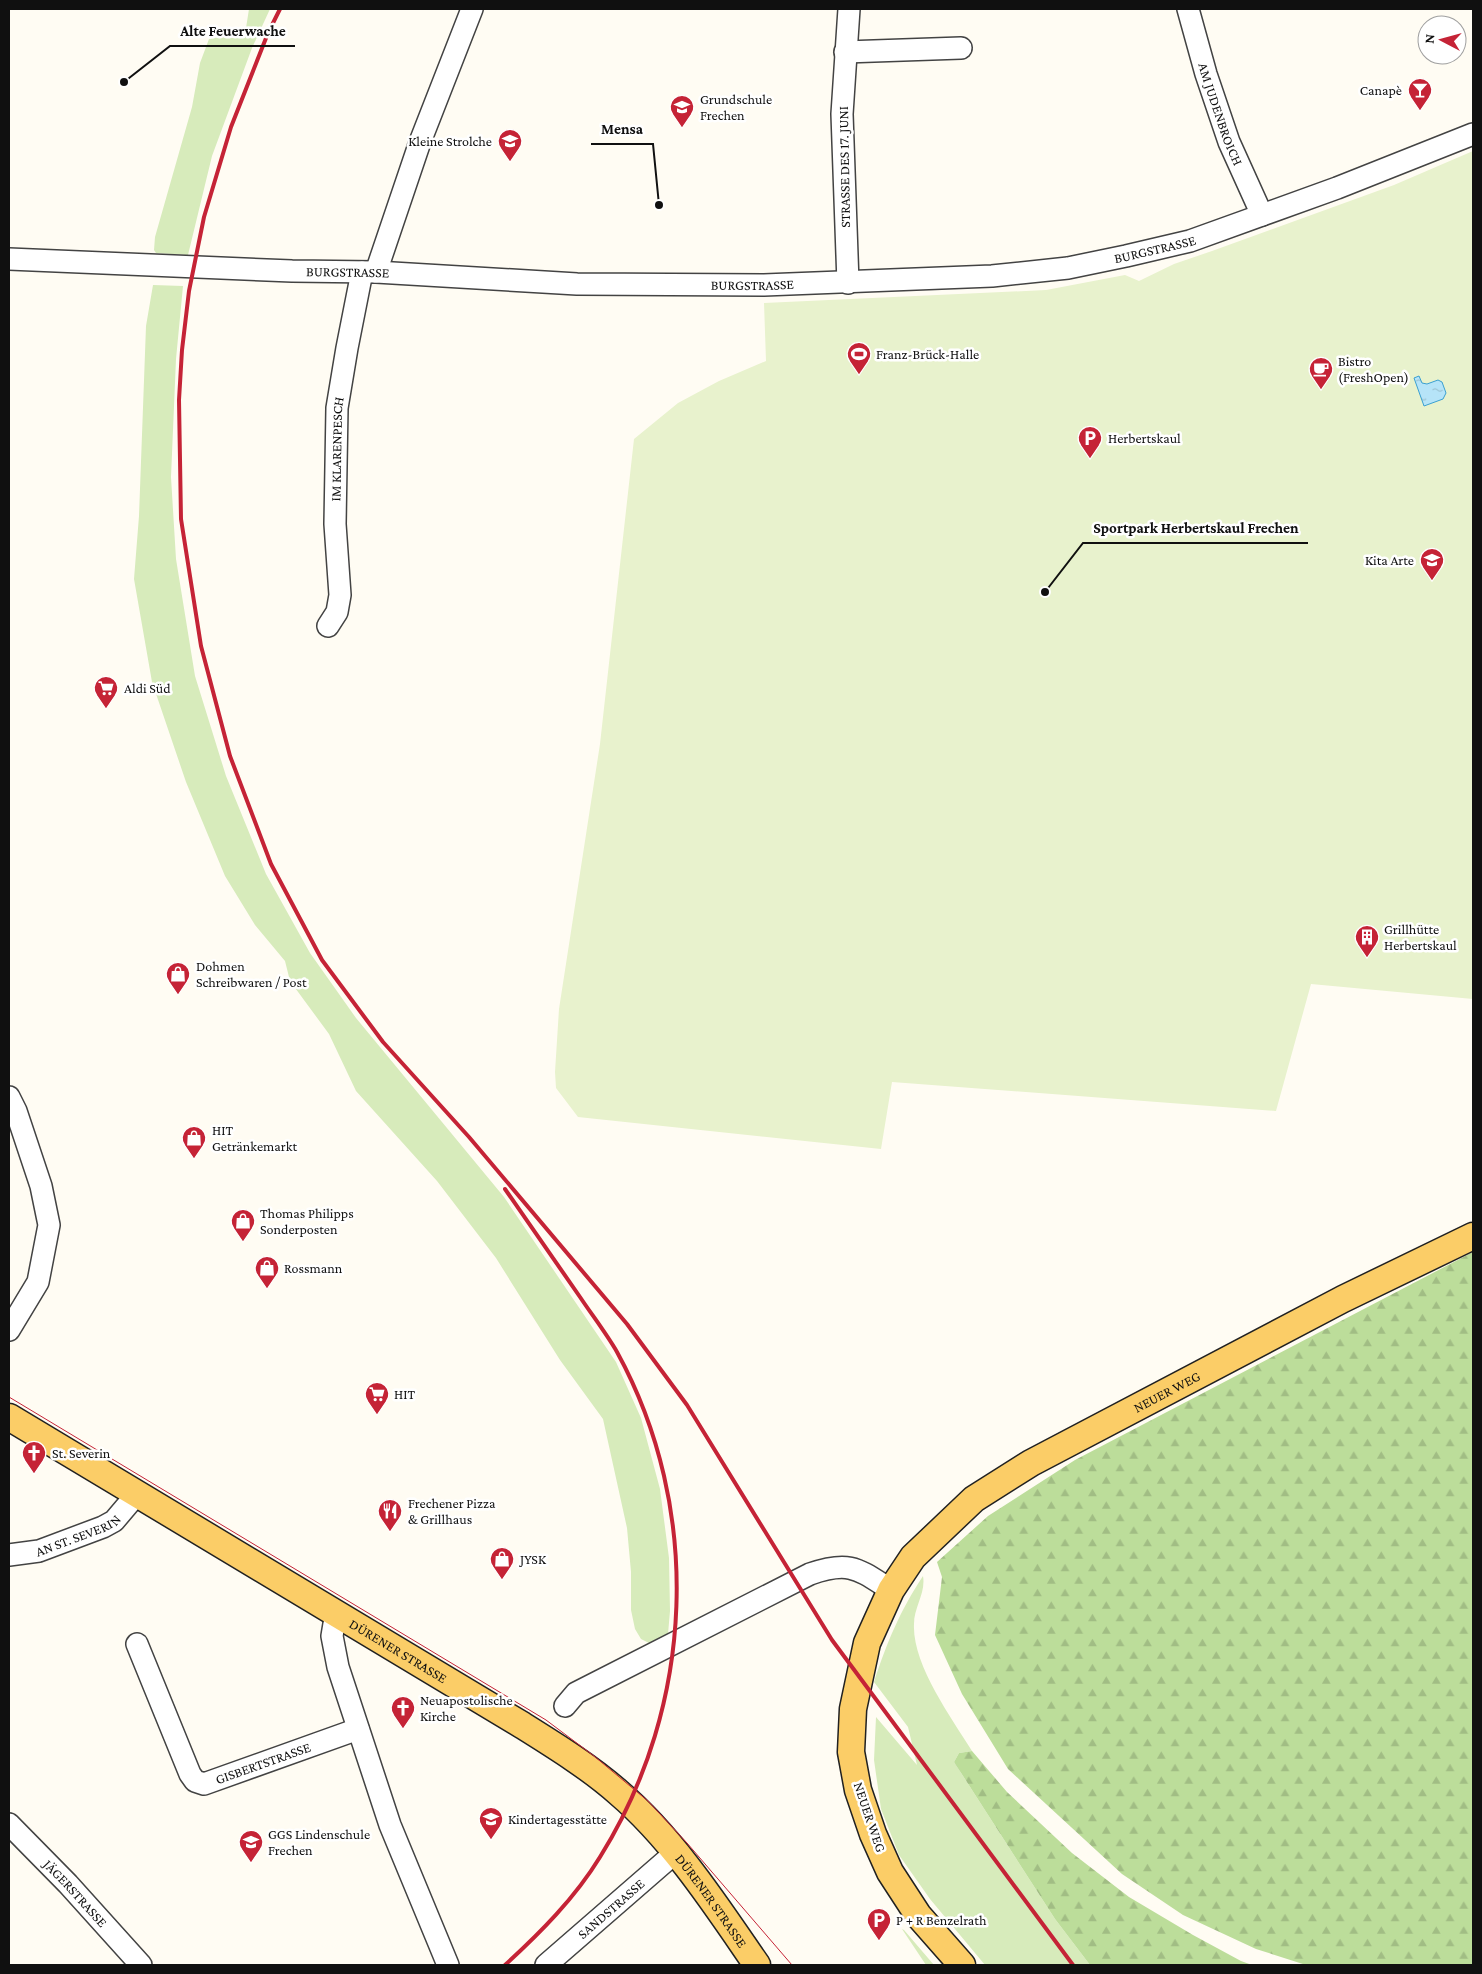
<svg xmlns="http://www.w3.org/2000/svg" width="1482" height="1974" font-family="'Crimson Pro',serif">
	<defs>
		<pattern id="forest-firs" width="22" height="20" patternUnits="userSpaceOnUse" patternTransform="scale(1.25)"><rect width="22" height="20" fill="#bcdd9a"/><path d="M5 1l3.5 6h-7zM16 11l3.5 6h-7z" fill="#a1bd84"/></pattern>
		<pattern id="water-ripples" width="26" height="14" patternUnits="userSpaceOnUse" patternTransform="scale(1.25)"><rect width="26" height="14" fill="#b6e4f8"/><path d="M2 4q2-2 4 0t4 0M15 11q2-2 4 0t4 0" fill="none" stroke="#9bc3d4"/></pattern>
	</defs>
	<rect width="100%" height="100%" fill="#fffcf3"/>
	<path fill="#d7ebbb" d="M 249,9 L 270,9 L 252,48 L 212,156 L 188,255 L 156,253 L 154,250 L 155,237 L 192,107 L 200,63 L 209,39 L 236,34 L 246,28 Z
		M 153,285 L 183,286 L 176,359 L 171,477 L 176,559 L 195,676 L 226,776 L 266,874 L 310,953 L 356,1018 L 504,1197 L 616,1362 L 641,1418 L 660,1489 L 669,1558 L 670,1611 L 668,1634 L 651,1644 L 641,1639 L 635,1629 L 631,1610 L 631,1572 L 627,1528 L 603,1419 L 560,1360 L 496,1258 L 437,1181 L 356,1091 L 329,1034 L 290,981 L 285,961 L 255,925 L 225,876 L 186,782 L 152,682 L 134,579 L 139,516 L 146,326 Z
		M 923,1576 C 926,1593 914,1607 914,1624 C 912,1664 951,1717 972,1751 L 959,1753 L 954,1762 L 1055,1919 L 1090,1965 L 985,1965 L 930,1899 L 899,1855 L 881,1809 L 874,1760 L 876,1717 L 917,1765 L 908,1727 L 874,1682 C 887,1642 900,1611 923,1576 Z
		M 902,1929 L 904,1930 L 934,1965 L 926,1965 Z"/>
	<path fill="url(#forest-firs)" d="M 1473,1252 L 1473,1965 L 1306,1965 L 1256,1949 L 1183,1915 L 1122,1874 L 1008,1769 L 962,1694 L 935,1635 L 942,1577 L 937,1562 L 988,1516 L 1075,1460 Z
		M 972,1751 L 1007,1792 L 1072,1853 L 1129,1897 L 1193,1935 L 1241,1961 L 1252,1965 L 1090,1965 L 1055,1919 L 954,1762 L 959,1753 Z"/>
	<path fill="#e8f2cd" d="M 1473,151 L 1473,999 L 1311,984 L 1276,1111 L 892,1082 L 881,1149 L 578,1117 L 556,1088 L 555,1072 L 559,1009 L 600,744 L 634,439 L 678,403 L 719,381 L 766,361 L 764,303 L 1046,290 L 1125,275 L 1139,281 L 1174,264 L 1212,251 L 1394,185 Z"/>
	<path fill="url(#water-ripples)" stroke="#3ba0d1" d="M 1419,376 L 1422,383 L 1427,384 L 1438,380 L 1442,382 L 1446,393 L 1443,399 L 1424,406 L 1414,378 Z"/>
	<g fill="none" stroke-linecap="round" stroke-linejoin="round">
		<g stroke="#434343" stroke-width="24">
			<g id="minor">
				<path id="s1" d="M 1188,9 L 1206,74 L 1229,142 L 1262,215"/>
				<path d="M 845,52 L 961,48"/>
				<path id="s2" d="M 9,259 L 292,271 L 376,272 L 577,284 L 764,285 L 992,276 L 1068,268 L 1126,256 L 1190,241 L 1337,188 L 1473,134"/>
				<path d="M 376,272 L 420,142 L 472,9"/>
				<path d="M 848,283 L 842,114 L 849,9"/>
				<path id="s3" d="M 328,626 L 337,612 L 340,595 L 335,524 L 337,408 L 347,348 L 362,272"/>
				<path d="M 9,1097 L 16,1111 L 41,1186 L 49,1225 L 38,1282 L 9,1330"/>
				<path id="s4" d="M 9,1555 L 39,1551 L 103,1527 L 114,1521 L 136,1495"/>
				<path d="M 340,1615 L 334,1624 L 332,1636 L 338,1667 L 390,1825 L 448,1965"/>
				<path id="s5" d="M 137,1644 L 190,1774 L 195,1781 L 204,1784 L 358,1729"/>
				<path d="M 565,1706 L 576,1693 L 810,1574 C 850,1560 858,1569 891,1590"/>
				<path id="s6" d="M 9,1824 L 68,1884 L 141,1965"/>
				<path id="s7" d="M 546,1965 L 676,1852"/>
			</g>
		</g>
		<g stroke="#212121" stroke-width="29">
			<g id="major">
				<path id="s8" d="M 9,1417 L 522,1725 C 554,1745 591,1768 619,1793 C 673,1839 717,1907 757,1965"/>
				<path id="s9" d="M 962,1965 L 918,1915 L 890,1872 L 873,1834 L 858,1790 L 851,1752 L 853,1709 L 867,1643 L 891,1590 L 913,1557 L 974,1499 L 1031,1463 L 1343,1299 L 1473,1236"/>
			</g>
		</g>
		<use href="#minor" stroke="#fff" stroke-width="21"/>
		<use href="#major" stroke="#fbcd67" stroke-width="26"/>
		<path stroke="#c52336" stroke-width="1" d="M 9,1397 L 546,1720 L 594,1756 L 648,1801 L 687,1843 L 792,1965"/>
		<path stroke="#c52336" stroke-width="4" d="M 280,9 L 268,33 L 231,127 L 204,217 L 189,291 L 182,350 L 179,400 L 181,519 L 201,646 L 230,756 L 271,864 L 322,960 L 383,1042 L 469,1137 L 627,1324 L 687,1405 L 832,1640 L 1073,1965
			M 505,1965 C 540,1933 575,1898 600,1857 C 695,1705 703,1509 617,1352 C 606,1333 592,1315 580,1297 C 555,1261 530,1225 505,1189"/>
	</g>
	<defs>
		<g id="bar-pin" transform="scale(1.25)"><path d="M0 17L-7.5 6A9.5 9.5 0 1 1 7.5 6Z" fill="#c52336" stroke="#fff"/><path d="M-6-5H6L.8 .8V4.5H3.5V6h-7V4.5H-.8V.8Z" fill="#fff"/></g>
		<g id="school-pin" transform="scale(1.25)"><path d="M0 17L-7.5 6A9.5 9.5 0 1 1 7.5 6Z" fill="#c52336" stroke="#fff"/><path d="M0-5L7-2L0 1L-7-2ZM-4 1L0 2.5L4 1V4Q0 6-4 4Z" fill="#fff"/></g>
		<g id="stadium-pin" transform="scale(1.25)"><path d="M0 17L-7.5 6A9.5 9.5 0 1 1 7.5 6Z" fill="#c52336" stroke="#fff"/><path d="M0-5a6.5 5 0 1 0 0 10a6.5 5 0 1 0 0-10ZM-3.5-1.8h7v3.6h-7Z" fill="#fff"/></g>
		<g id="cafe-pin" transform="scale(1.25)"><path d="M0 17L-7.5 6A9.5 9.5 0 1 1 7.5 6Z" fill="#c52336" stroke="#fff"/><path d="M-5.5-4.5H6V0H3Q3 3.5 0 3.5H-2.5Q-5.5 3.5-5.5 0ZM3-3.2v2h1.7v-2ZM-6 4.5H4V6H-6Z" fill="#fff"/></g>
		<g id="parking-pin" transform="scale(1.25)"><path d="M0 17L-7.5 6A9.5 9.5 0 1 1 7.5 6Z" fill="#c52336" stroke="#fff"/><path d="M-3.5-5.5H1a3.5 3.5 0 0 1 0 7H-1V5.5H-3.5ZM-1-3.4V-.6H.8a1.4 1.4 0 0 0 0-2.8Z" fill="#fff"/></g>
		<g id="supermarket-pin" transform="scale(1.25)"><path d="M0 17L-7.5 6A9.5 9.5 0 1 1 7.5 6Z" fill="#c52336" stroke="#fff"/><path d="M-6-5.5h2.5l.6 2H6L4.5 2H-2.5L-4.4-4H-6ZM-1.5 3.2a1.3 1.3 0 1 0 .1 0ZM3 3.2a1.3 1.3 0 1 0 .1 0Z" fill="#fff"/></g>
		<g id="building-pin" transform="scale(1.25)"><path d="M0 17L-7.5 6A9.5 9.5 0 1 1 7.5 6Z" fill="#c52336" stroke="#fff"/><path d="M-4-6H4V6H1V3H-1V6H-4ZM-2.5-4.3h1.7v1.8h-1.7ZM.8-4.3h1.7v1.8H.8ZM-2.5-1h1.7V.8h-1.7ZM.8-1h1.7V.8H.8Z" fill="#fff"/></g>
		<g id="shop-pin" transform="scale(1.25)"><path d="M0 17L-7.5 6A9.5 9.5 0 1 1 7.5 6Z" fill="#c52336" stroke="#fff"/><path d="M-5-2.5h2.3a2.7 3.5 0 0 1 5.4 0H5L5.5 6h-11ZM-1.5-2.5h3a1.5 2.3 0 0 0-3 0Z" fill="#fff"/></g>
		<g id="church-pin" transform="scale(1.25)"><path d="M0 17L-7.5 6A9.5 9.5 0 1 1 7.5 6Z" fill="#c52336" stroke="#fff"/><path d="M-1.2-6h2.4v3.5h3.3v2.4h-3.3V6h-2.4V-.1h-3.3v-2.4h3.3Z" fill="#fff"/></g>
		<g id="restaurant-pin" transform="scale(1.25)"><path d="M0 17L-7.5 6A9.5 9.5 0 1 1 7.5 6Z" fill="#c52336" stroke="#fff"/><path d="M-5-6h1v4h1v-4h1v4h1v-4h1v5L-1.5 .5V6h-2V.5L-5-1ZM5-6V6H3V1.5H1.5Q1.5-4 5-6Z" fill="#fff"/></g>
	</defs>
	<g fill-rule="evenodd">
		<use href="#bar-pin" x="1420" y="90"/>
		<use href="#school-pin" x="682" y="107"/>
		<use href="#school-pin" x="510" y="141"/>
		<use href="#stadium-pin" x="859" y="354"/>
		<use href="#cafe-pin" x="1321" y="369"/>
		<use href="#parking-pin" x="1090" y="438"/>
		<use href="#school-pin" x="1432" y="560"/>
		<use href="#supermarket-pin" x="106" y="688"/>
		<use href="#building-pin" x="1367" y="937"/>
		<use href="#shop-pin" x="178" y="974"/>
		<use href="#shop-pin" x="194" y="1138"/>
		<use href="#shop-pin" x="243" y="1221"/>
		<use href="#shop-pin" x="267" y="1268"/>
		<use href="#supermarket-pin" x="377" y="1394"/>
		<use href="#church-pin" x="34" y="1453"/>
		<use href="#restaurant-pin" x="390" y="1511"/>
		<use href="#shop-pin" x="502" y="1559"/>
		<use href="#church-pin" x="403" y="1708"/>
		<use href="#school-pin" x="491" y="1819"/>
		<use href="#school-pin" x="251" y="1842"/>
		<use href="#parking-pin" x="879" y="1920"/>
	</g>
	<g text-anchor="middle" stroke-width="5" stroke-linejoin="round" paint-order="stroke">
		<g font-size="14" fill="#101010" stroke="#fff" text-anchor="start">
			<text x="1402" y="95" text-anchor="end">Canapè</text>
			<text x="700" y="104">Grundschule<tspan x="700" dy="16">Frechen</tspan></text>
			<text x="492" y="146" text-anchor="end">Kleine Strolche</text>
			<text x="876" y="359">Franz-Brück-Halle</text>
			<text x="1338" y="366">Bistro<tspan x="1338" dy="16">(FreshOpen)</tspan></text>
			<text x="1108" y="443">Herbertskaul</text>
			<text x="1414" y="565" text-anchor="end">Kita Arte</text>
			<text x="124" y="693">Aldi Süd</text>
			<text x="1384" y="934">Grillhütte<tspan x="1384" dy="16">Herbertskaul</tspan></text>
			<text x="196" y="971">Dohmen<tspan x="196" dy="16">Schreibwaren / Post</tspan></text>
			<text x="212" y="1135">HIT<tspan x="212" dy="16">Getränkemarkt</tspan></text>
			<text x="260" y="1218">Thomas Philipps<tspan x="260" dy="16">Sonderposten</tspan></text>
			<text x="284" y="1273">Rossmann</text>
			<text x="394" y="1399">HIT</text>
			<text x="52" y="1458">St. Severin</text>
			<text x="408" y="1508">Frechener Pizza<tspan x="408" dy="16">&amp; Grillhaus</tspan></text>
			<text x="520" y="1564">JYSK</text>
			<text x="420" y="1705">Neuapostolische<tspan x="420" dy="16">Kirche</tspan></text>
			<text x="508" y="1824">Kindertagesstätte</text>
			<text x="268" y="1839">GGS Lindenschule<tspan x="268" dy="16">Frechen</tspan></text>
			<text x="896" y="1925">P + R Benzelrath</text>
		</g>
		<g font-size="14" fill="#101010" stroke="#fff">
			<text dy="5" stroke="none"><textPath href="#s1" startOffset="110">AM JUDENBROICH</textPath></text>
			<text transform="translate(844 167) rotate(-91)" y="5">STRASSE DES 17. JUNI</text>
			<text dy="5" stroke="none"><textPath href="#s2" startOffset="1149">BURGSTRASSE</textPath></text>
			<text dy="5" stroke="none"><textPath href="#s2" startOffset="339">BURGSTRASSE</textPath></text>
			<text dy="5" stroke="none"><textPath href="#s2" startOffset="744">BURGSTRASSE</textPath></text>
			<text dy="5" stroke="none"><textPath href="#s3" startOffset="180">IM KLARENPESCH</textPath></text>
			<text dy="5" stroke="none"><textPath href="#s9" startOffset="758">NEUER WEG</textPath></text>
			<text dy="5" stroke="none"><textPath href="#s4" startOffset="72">AN ST. SEVERIN</textPath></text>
			<text dy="5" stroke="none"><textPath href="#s8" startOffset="454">DÜRENER STRASSE</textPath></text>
			<text dy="5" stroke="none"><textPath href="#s5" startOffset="221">GISBERTSTRASSE</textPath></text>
			<text transform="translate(870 1817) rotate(71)" y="5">NEUER WEG</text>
			<text dy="5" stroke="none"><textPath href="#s6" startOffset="96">JÄGERSTRASSE</textPath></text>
			<text dy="5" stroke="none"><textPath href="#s8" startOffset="859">DÜRENER STRASSE</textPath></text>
			<text dy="5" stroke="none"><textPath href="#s7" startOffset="86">SANDSTRASSE</textPath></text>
		</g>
	</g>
	<path fill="none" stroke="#101010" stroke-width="2" d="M124 82L170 46H295M659 205L653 144H591M1045 592L1083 543H1308"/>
	<g fill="#101010" stroke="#fff" stroke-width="2">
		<circle cx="124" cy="82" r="5"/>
		<circle cx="659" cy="205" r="5"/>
		<circle cx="1045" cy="592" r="5"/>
	</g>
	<g font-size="15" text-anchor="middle" font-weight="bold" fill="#101010" stroke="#fff" stroke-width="5" stroke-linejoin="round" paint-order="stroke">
		<text x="233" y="36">Alte Feuerwache</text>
		<text x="622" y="134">Mensa</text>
		<text x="1196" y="533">Sportpark Herbertskaul Frechen</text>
	</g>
	<rect width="1482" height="1974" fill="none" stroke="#101010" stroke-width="20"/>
	<g transform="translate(1442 40) rotate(276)"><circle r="24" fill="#ffffff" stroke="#9f9f9f"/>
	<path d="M0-4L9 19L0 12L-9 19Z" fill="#c52336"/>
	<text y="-8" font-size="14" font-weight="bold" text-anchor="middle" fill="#101010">N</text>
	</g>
</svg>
